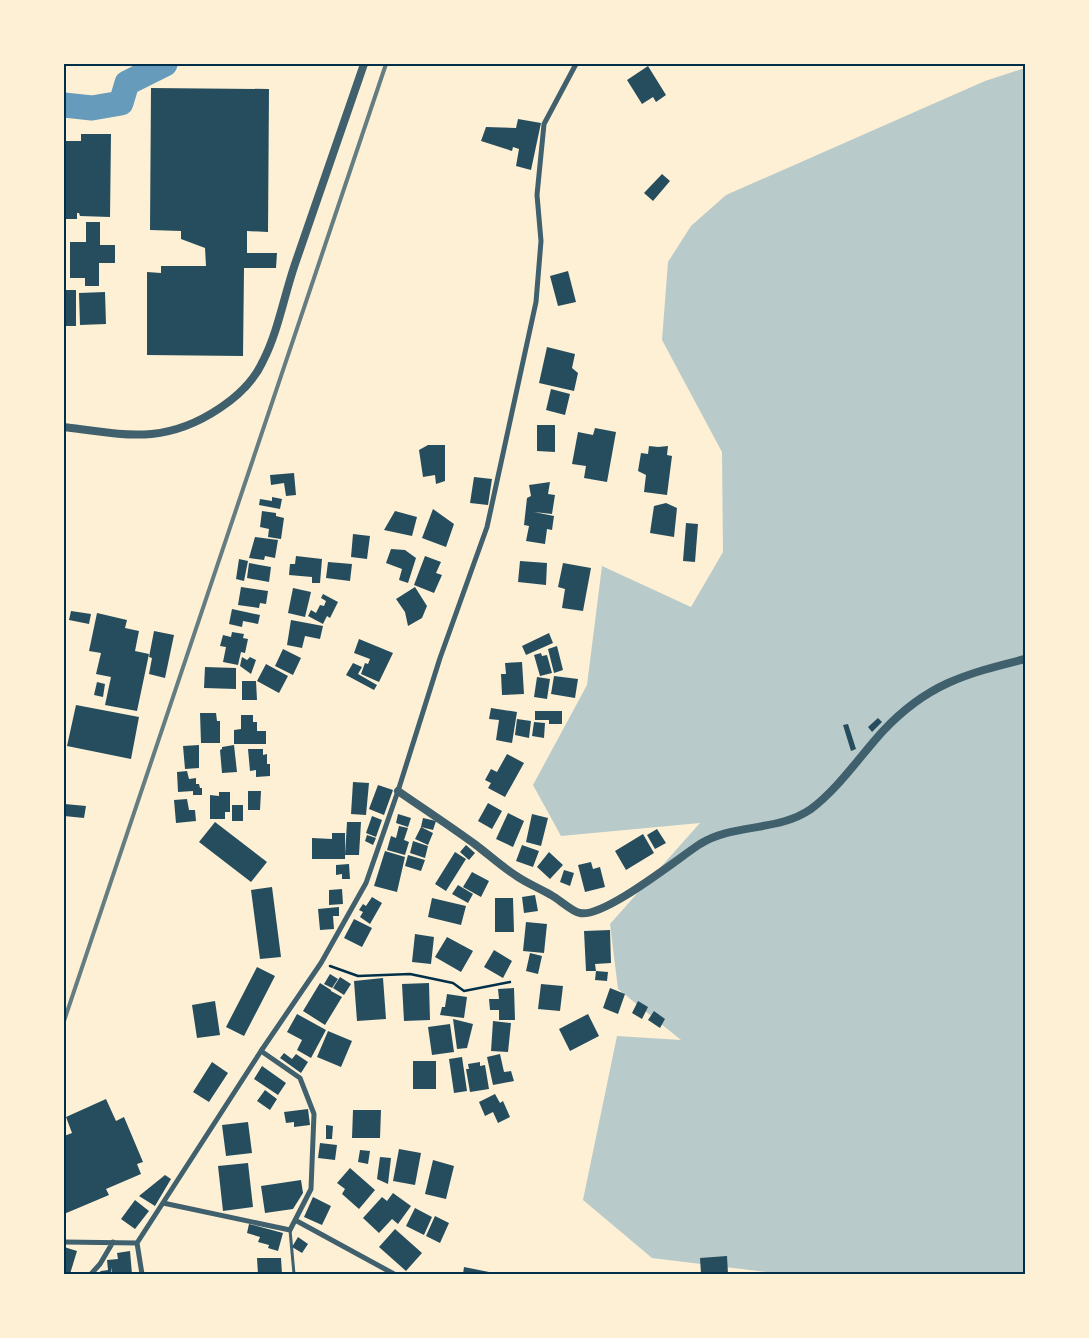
<svg xmlns="http://www.w3.org/2000/svg" width="1089" height="1338" font-family="'Libre Baskerville',serif">
	<rect width="100%" height="100%" fill="#fdf0d5"/>
	<path fill="#b9caca" d="M 1025,68 L 1025,1274 L 782,1274 L 652,1258 L 583,1200 L 617,1036 L 681,1040 L 618,989 L 610,924 L 700,823 L 561,836 L 533,785 L 587,685 L 602,566 L 691,607 L 723,552 L 722,452 L 662,340 L 668,262 L 691,226 L 726,195 L 985,81 Z"/>
	<g fill="none" stroke-linecap="round" stroke-linejoin="round">
		<path stroke="#669bbc" stroke-width="25" d="M 64,105 L 92,108 L 121,103 L 127,83 L 165,64"/>
	</g>
	<path fill="#264d5e" d="M 648,66 L 666,95 L 656,102 L 653,97 L 642,104 L 627,80 Z
		M 151,88 L 269,89 L 268,232 L 247,231 L 247,253 L 277,253 L 276,268 L 244,268 L 243,356 L 147,355 L 147,272 L 161,273 L 161,266 L 206,266 L 205,248 L 181,239 L 181,231 L 150,230 Z
		M 518,119 L 541,123 L 531,170 L 516,166 L 519,149 L 513,147 L 512,151 L 481,141 L 486,127 L 516,128 Z
		M 81,134 L 111,134 L 110,217 L 80,216 L 79,213 L 77,213 L 77,219 L 64,219 L 64,141 L 81,141 Z
		M 662,174 L 670,181 L 653,201 L 644,193 Z
		M 86,222 L 100,222 L 100,245 L 115,245 L 115,263 L 99,263 L 99,286 L 85,286 L 85,278 L 70,278 L 70,242 L 86,242 Z
		M 568,271 L 576,302 L 558,306 L 550,276 Z
		M 64,290 L 76,290 L 76,326 L 64,326 Z
		M 105,292 L 106,324 L 80,325 L 79,293 Z
		M 547,347 L 575,354 L 572,368 L 578,373 L 574,391 L 539,383 Z
		M 551,389 L 570,394 L 565,415 L 546,410 Z
		M 537,425 L 555,425 L 555,452 L 537,451 Z
		M 595,428 L 616,432 L 607,482 L 584,478 L 586,466 L 572,464 L 578,432 L 593,435 Z
		M 428,445 L 445,445 L 445,481 L 436,484 L 435,475 L 423,477 L 419,450 Z
		M 649,446 L 658,447 L 668,446 L 667,455 L 672,456 L 667,495 L 644,492 L 646,475 L 638,471 L 641,453 L 648,454 Z
		M 294,473 L 296,495 L 286,496 L 284,483 L 271,485 L 270,475 Z
		M 474,477 L 492,479 L 488,505 L 470,503 Z
		M 550,482 L 548,494 L 555,495 L 552,514 L 534,512 L 554,516 L 552,530 L 547,529 L 545,544 L 526,541 L 529,526 L 524,525 L 527,498 L 531,496 L 529,485 Z
		M 272,497 L 282,499 L 280,509 L 259,505 L 260,499 L 272,501 Z
		M 666,503 L 677,508 L 674,537 L 650,533 L 654,506 Z
		M 433,509 L 454,524 L 446,547 L 422,538 Z
		M 262,511 L 276,513 L 276,516 L 284,518 L 281,539 L 268,537 L 269,529 L 260,527 Z
		M 395,511 L 417,517 L 412,536 L 384,530 Z
		M 686,523 L 698,524 L 695,562 L 683,561 Z
		M 353,534 L 370,536 L 367,559 L 351,557 Z
		M 255,537 L 278,540 L 275,558 L 265,556 L 264,560 L 249,558 Z
		M 391,549 L 405,550 L 416,558 L 408,583 L 399,580 L 402,569 L 386,563 Z
		M 296,556 L 322,559 L 320,583 L 312,583 L 312,577 L 289,575 L 290,564 L 295,564 Z
		M 425,556 L 441,562 L 436,573 L 442,575 L 434,593 L 414,585 Z
		M 239,559 L 248,561 L 244,581 L 236,579 Z
		M 520,561 L 547,563 L 546,585 L 518,582 Z
		M 328,562 L 352,564 L 350,581 L 326,578 Z
		M 249,563 L 271,567 L 269,582 L 247,578 Z
		M 563,563 L 591,568 L 583,611 L 562,608 L 565,589 L 558,587 Z
		M 241,587 L 268,591 L 266,604 L 260,603 L 259,608 L 238,605 Z
		M 415,587 L 427,606 L 422,618 L 408,626 L 405,612 L 396,599 Z
		M 293,588 L 311,592 L 305,617 L 288,613 Z
		M 323,594 L 338,602 L 330,618 L 327,616 L 323,624 L 308,616 L 311,610 L 316,613 L 320,605 L 324,606 L 326,601 L 321,598 Z
		M 232,609 L 260,615 L 258,624 L 243,621 L 242,627 L 229,624 Z
		M 71,611 L 91,614 L 89,624 L 69,620 Z
		M 97,613 L 127,620 L 125,628 L 139,631 L 135,651 L 149,654 L 137,711 L 105,705 L 111,677 L 96,674 L 101,653 L 89,651 Z
		M 291,620 L 323,626 L 320,639 L 305,636 L 302,648 L 287,645 Z
		M 154,631 L 174,635 L 165,678 L 149,674 L 152,658 L 149,657 Z
		M 232,632 L 244,634 L 243,638 L 248,639 L 245,653 L 241,652 L 238,665 L 223,662 L 226,647 L 220,646 L 223,635 L 231,637 Z
		M 549,633 L 553,643 L 526,655 L 522,646 Z
		M 359,639 L 393,653 L 379,682 L 361,674 L 365,663 L 368,664 L 370,659 L 354,653 Z
		M 557,646 L 563,670 L 554,673 L 548,649 Z
		M 283,649 L 301,658 L 293,675 L 275,666 Z
		M 541,653 L 542,656 L 547,655 L 552,673 L 540,676 L 534,655 Z
		M 242,657 L 247,660 L 250,657 L 256,660 L 251,674 L 240,666 Z
		M 522,662 L 524,694 L 502,695 L 501,674 L 506,674 L 505,663 Z
		M 353,663 L 362,667 L 358,674 L 377,685 L 374,690 L 346,675 Z
		M 266,664 L 288,676 L 279,693 L 257,681 Z
		M 205,667 L 236,668 L 236,689 L 204,688 Z
		M 554,676 L 578,679 L 575,698 L 551,694 Z
		M 537,677 L 550,679 L 547,699 L 534,697 Z
		M 242,681 L 256,681 L 257,700 L 242,700 Z
		M 97,682 L 105,684 L 103,697 L 94,695 Z
		M 76,705 L 139,717 L 131,759 L 67,746 Z
		M 491,708 L 517,712 L 512,743 L 496,740 L 499,720 L 489,719 Z
		M 535,711 L 562,711 L 562,724 L 549,724 L 549,720 L 535,720 Z
		M 200,713 L 216,713 L 217,721 L 220,721 L 220,743 L 201,743 Z
		M 241,715 L 253,715 L 253,722 L 257,722 L 257,731 L 266,731 L 266,744 L 234,744 L 234,730 L 241,729 Z
		M 878,718 L 882,722 L 872,732 L 868,727 Z
		M 517,719 L 531,721 L 529,738 L 515,735 Z
		M 534,722 L 545,723 L 544,738 L 532,736 Z
		M 848,724 L 856,749 L 851,751 L 843,725 Z
		M 199,745 L 199,768 L 185,769 L 183,746 Z
		M 234,745 L 237,772 L 222,773 L 220,750 L 222,749 L 222,747 Z
		M 248,749 L 263,749 L 263,755 L 267,754 L 267,764 L 270,764 L 270,776 L 256,777 L 256,770 L 250,771 Z
		M 507,754 L 524,763 L 505,797 L 488,788 L 491,783 L 485,780 L 491,769 L 497,772 Z
		M 187,771 L 189,779 L 196,778 L 196,784 L 199,784 L 200,788 L 202,788 L 202,795 L 193,795 L 193,791 L 178,792 L 177,772 Z
		M 353,782 L 369,783 L 366,815 L 351,814 Z
		M 378,785 L 393,790 L 384,815 L 369,809 Z
		M 248,791 L 261,791 L 260,810 L 248,810 Z
		M 219,792 L 230,792 L 230,812 L 225,812 L 225,819 L 210,819 L 210,795 L 219,796 Z
		M 187,799 L 189,810 L 195,810 L 196,821 L 176,823 L 174,800 Z
		M 488,803 L 502,811 L 492,829 L 478,821 Z
		M 65,804 L 86,806 L 84,818 L 64,816 Z
		M 232,805 L 243,805 L 243,821 L 232,821 Z
		M 508,813 L 524,821 L 513,847 L 496,839 Z
		M 398,814 L 411,818 L 408,827 L 396,823 Z
		M 532,814 L 548,818 L 541,846 L 526,842 Z
		M 372,816 L 382,820 L 376,837 L 366,833 Z
		M 423,818 L 436,821 L 433,830 L 421,827 Z
		M 215,822 L 267,862 L 251,882 L 199,842 Z
		M 347,822 L 361,822 L 359,855 L 345,855 Z
		M 399,826 L 408,828 L 404,840 L 409,842 L 405,855 L 387,850 L 391,836 L 396,838 Z
		M 421,827 L 433,833 L 428,845 L 415,839 Z
		M 657,829 L 666,843 L 655,849 L 647,835 Z
		M 332,833 L 345,833 L 345,859 L 312,859 L 312,838 L 332,839 Z
		M 643,834 L 654,853 L 626,870 L 615,851 Z
		M 367,835 L 376,838 L 373,845 L 365,841 Z
		M 413,841 L 428,846 L 425,858 L 410,853 Z
		M 466,845 L 475,853 L 469,860 L 460,852 Z
		M 522,845 L 539,851 L 533,867 L 516,861 Z
		M 385,851 L 405,857 L 397,892 L 374,886 Z
		M 455,852 L 466,859 L 446,891 L 435,884 Z
		M 549,852 L 563,865 L 550,879 L 537,867 Z
		M 408,855 L 425,860 L 421,871 L 405,866 Z
		M 591,862 L 593,869 L 600,867 L 605,887 L 585,892 L 578,865 Z
		M 349,864 L 350,879 L 342,879 L 342,874 L 336,875 L 336,865 Z
		M 564,870 L 574,873 L 570,886 L 560,882 Z
		M 472,872 L 489,881 L 481,897 L 463,887 Z
		M 458,885 L 473,894 L 468,903 L 452,894 Z
		M 272,887 L 281,957 L 260,959 L 251,890 Z
		M 342,889 L 343,904 L 329,905 L 329,890 Z
		M 535,895 L 538,911 L 524,913 L 522,897 Z
		M 372,897 L 382,903 L 370,924 L 360,917 L 363,912 L 359,910 L 363,904 L 366,906 Z
		M 432,898 L 466,906 L 461,925 L 428,917 Z
		M 495,898 L 513,898 L 514,932 L 495,932 Z
		M 339,907 L 339,916 L 333,916 L 334,929 L 320,930 L 318,909 Z
		M 354,919 L 372,928 L 362,947 L 344,938 Z
		M 526,922 L 547,924 L 544,953 L 523,951 Z
		M 610,930 L 611,963 L 595,964 L 596,971 L 586,971 L 584,931 Z
		M 415,934 L 434,937 L 431,964 L 412,962 Z
		M 447,937 L 473,951 L 461,972 L 435,957 Z
		M 494,950 L 512,961 L 503,978 L 484,967 Z
		M 530,953 L 542,956 L 538,974 L 526,971 Z
		M 257,967 L 275,976 L 244,1036 L 226,1027 Z
		M 596,971 L 608,972 L 607,981 L 595,980 Z
		M 330,974 L 338,979 L 332,988 L 324,984 Z
		M 340,977 L 351,984 L 344,995 L 333,988 Z
		M 383,978 L 386,1019 L 357,1021 L 354,981 Z
		M 320,983 L 331,990 L 331,992 L 331,991 L 342,997 L 325,1025 L 303,1011 Z
		M 429,983 L 430,1020 L 404,1021 L 402,984 Z
		M 541,984 L 563,986 L 560,1011 L 538,1009 Z
		M 514,988 L 515,1020 L 499,1020 L 499,1010 L 490,1010 L 489,999 L 499,999 L 498,989 Z
		M 610,988 L 625,994 L 618,1014 L 603,1008 Z
		M 447,994 L 467,997 L 464,1018 L 440,1015 L 442,1007 L 445,1007 Z
		M 215,1001 L 220,1035 L 197,1038 L 192,1005 Z
		M 638,1001 L 648,1007 L 642,1019 L 632,1013 Z
		M 654,1011 L 665,1019 L 660,1028 L 648,1020 Z
		M 297,1014 L 326,1030 L 311,1058 L 297,1050 L 302,1040 L 287,1032 Z
		M 588,1014 L 599,1036 L 570,1051 L 559,1029 Z
		M 453,1019 L 473,1024 L 467,1048 L 457,1049 Z
		M 493,1021 L 511,1023 L 508,1052 L 491,1051 Z
		M 450,1024 L 454,1052 L 432,1055 L 428,1027 Z
		M 328,1031 L 352,1041 L 341,1067 L 317,1057 Z
		M 284,1053 L 292,1059 L 296,1054 L 308,1062 L 301,1073 L 280,1058 Z
		M 500,1054 L 504,1072 L 511,1071 L 514,1081 L 493,1085 L 487,1057 Z
		M 462,1057 L 467,1091 L 454,1093 L 449,1059 Z
		M 413,1061 L 436,1061 L 436,1089 L 413,1089 Z
		M 212,1062 L 228,1073 L 209,1102 L 193,1092 Z
		M 480,1062 L 480,1066 L 485,1065 L 489,1089 L 470,1092 L 466,1069 L 469,1069 L 468,1064 Z
		M 262,1066 L 286,1083 L 278,1095 L 254,1079 Z
		M 265,1090 L 277,1099 L 270,1110 L 257,1101 Z
		M 495,1094 L 500,1103 L 503,1101 L 510,1117 L 498,1123 L 493,1112 L 485,1116 L 479,1102 Z
		M 106,1099 L 116,1121 L 124,1117 L 143,1162 L 137,1164 L 141,1174 L 106,1189 L 109,1195 L 64,1214 L 64,1151 L 66,1150 L 64,1136 L 72,1133 L 66,1117 Z
		M 308,1109 L 310,1125 L 294,1127 L 294,1122 L 286,1123 L 284,1112 Z
		M 353,1110 L 381,1110 L 380,1138 L 352,1138 Z
		M 248,1122 L 252,1153 L 226,1156 L 222,1125 Z
		M 326,1125 L 333,1126 L 332,1139 L 326,1139 Z
		M 320,1143 L 337,1145 L 335,1160 L 318,1158 Z
		M 399,1149 L 421,1153 L 415,1185 L 393,1181 Z
		M 360,1150 L 370,1151 L 368,1164 L 358,1162 Z
		M 380,1157 L 391,1158 L 388,1184 L 377,1179 Z
		M 433,1160 L 454,1166 L 446,1199 L 425,1194 Z
		M 248,1163 L 253,1207 L 223,1211 L 218,1166 Z
		M 350,1168 L 375,1190 L 359,1209 L 342,1194 L 345,1189 L 337,1183 Z
		M 165,1175 L 171,1179 L 155,1206 L 139,1196 Z
		M 301,1180 L 303,1193 L 293,1209 L 265,1213 L 261,1186 Z
		M 393,1193 L 411,1206 L 398,1224 L 392,1219 L 379,1233 L 363,1218 L 382,1197 L 387,1201 Z
		M 313,1197 L 331,1206 L 322,1225 L 304,1217 Z
		M 135,1200 L 149,1211 L 135,1229 L 121,1219 Z
		M 415,1208 L 432,1217 L 424,1235 L 406,1226 Z
		M 435,1216 L 449,1223 L 440,1243 L 426,1236 Z
		M 249,1224 L 283,1233 L 278,1251 L 268,1248 L 269,1245 L 258,1242 L 260,1237 L 247,1233 Z
		M 395,1229 L 422,1253 L 406,1271 L 379,1247 Z
		M 298,1237 L 308,1244 L 302,1253 L 292,1247 Z
		M 64,1247 L 77,1251 L 70,1274 L 64,1274 Z
		M 130,1251 L 132,1274 L 112,1274 L 111,1267 L 111,1274 L 97,1274 L 101,1271 L 108,1270 L 107,1260 L 118,1259 L 117,1253 Z
		M 727,1256 L 728,1274 L 701,1274 L 700,1258 Z
		M 257,1258 L 281,1258 L 282,1274 L 258,1274 Z
		M 464,1267 L 489,1272 L 489,1274 L 463,1274 Z"/>
	<g fill="none" stroke-linecap="round" stroke-linejoin="round">
		<path stroke="#003049" stroke-width="2.5" d="M 330,966 L 358,976 L 410,974 L 453,983 L 464,991 L 510,982"/>
		<path stroke="#3f606c" stroke-width="3" d="M 290,1230 L 294,1274"/>
		<path stroke="#3f606c" stroke-width="5" d="M 163,1203 L 290,1230 L 311,1189 L 314,1114 L 300,1078 L 261,1051
			M 295,1220 L 394,1274
			M 64,1242 L 137,1243
			M 91,1274 L 100,1264 L 113,1242
			M 142,1274 L 137,1243 L 261,1051 L 321,963 L 366,883 L 398,791 L 440,658 L 487,527 L 536,302 L 541,241 L 537,195 L 544,124 L 576,64"/>
		<path stroke="#3f606c" stroke-width="8" d="M 64,427 C 126,435 165,445 220,408 C 238,396 254,381 263,361 C 278,332 284,296 295,264 C 318,197 341,131 364,64
			M 398,791 C 424,809 450,826 476,845 C 489,855 501,866 515,875 C 526,883 539,888 551,895 C 559,899 572,912 580,913 C 604,918 677,859 700,844 C 734,823 778,832 811,809 C 838,789 860,756 883,731 C 927,684 965,674 1025,659"/>
		<path stroke="#657d81" stroke-width="4" d="M 64,1021 L 386,64"/>
	</g>
	<rect width="1089" height="1338" fill="none" stroke="#fdf0d5" stroke-width="130"/>
	<rect x="65" y="65" width="959" height="1208" fill="none" stroke="#003049" stroke-width="2"/>
</svg>
